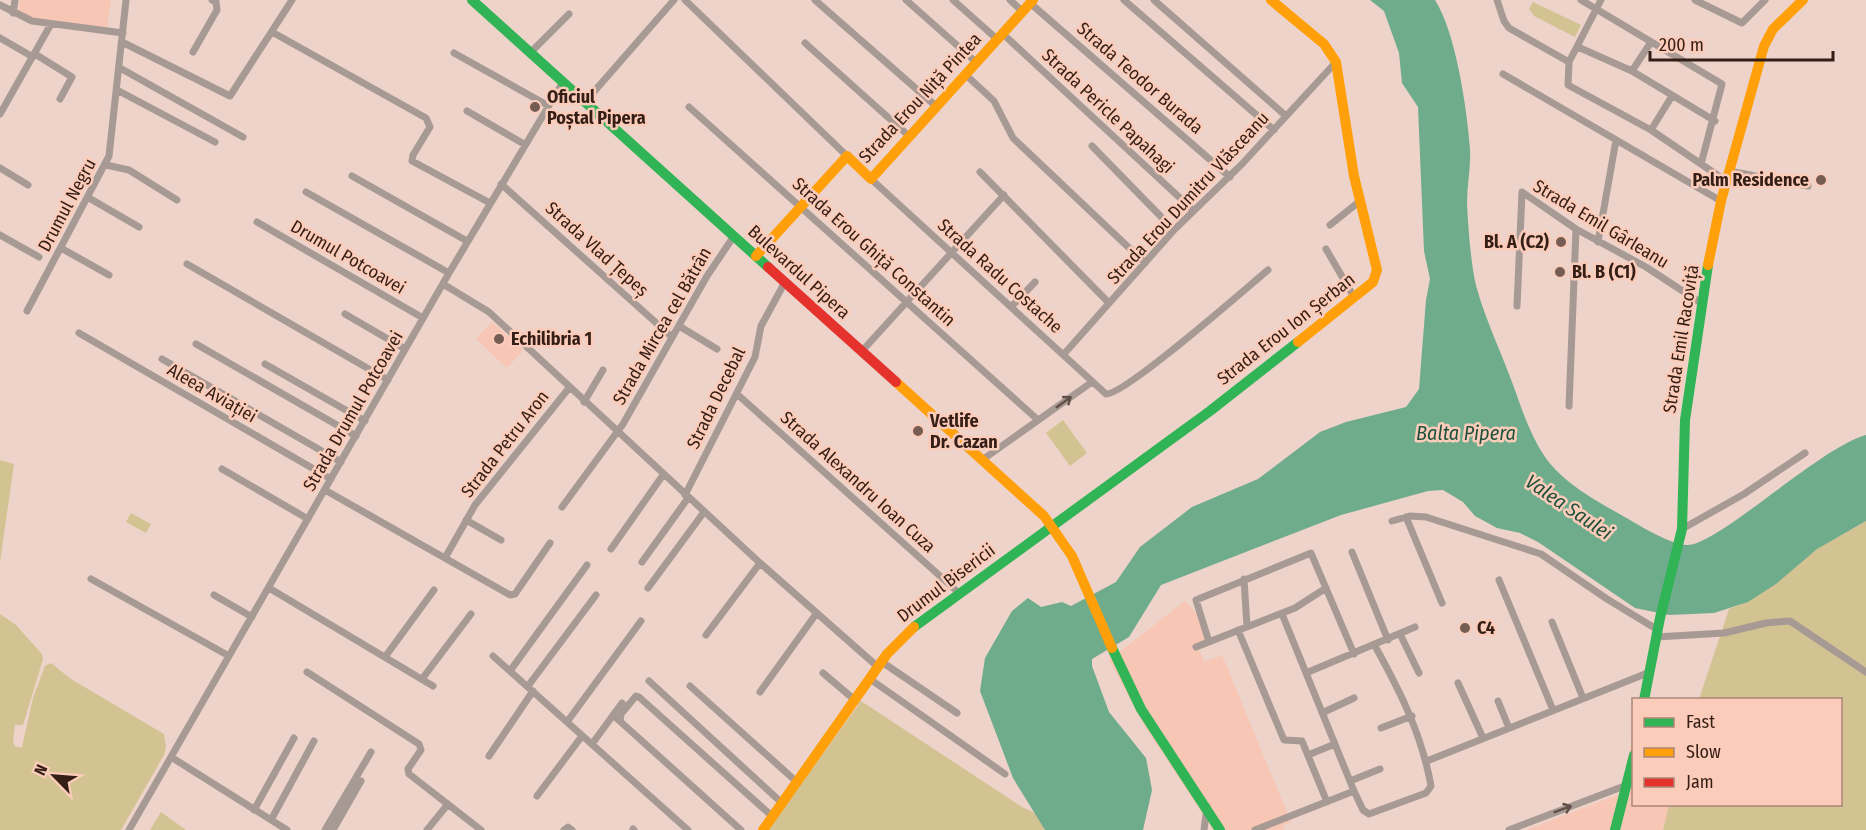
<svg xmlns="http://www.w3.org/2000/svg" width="1866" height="830" font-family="'Fira Sans Condensed',sans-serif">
	<rect width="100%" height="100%" fill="#edd3c9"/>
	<path fill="#f7c6b4" d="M 20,0 L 111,0 L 107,28 L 31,17 L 18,11 Z
		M 492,322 L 523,350 L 507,368 L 476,339 Z
		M 1185,601 L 1208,625 L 1206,641 L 1197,645 L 1204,662 L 1222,655 L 1291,822 L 1282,826 L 1284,830 L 1213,830 L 1145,727 L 1109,660 Z
		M 1633,735 L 1634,804 L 1669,805 L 1663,830 L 1526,830 L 1620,794 Z"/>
	<path fill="#d4c392" d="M 1533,2 L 1581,25 L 1575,37 L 1534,16 L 1529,9 Z
		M 1063,420 L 1087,453 L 1070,466 L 1046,433 Z
		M 0,460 L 14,464 L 0,562 Z
		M 131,513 L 151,524 L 146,533 L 126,522 Z
		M 1866,521 L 1866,830 L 1663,830 L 1669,805 L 1840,804 L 1840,700 L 1699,699 L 1729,609 C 1765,597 1787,570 1817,549 C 1832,539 1850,531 1866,521 Z
		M 0,614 L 16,625 L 42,654 L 43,659 L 23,725 L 15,725 L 13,743 L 16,747 L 22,747 L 33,698 L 45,666 L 51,663 L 71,679 L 164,734 L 166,747 L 164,755 L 121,830 L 0,830 Z
		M 861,701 L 1022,807 L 1037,814 L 1045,830 L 768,830 Z
		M 161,812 L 186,830 L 150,830 Z"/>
	<path fill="#6fac8c" d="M 1370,0 L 1435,0 C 1456,33 1467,109 1470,149 C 1471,167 1467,185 1467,203 C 1468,225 1471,268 1477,289 C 1486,321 1501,352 1512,382 C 1521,407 1530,435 1545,457 C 1562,481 1591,498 1616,512 C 1634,522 1666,543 1686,545 C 1715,548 1820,447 1866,435 L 1866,521 L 1817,549 L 1776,584 L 1748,602 L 1714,613 L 1669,615 L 1635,608 L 1538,542 L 1520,533 L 1497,528 L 1475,516 L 1463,502 L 1443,490 L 1428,491 L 1341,515 L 1161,585 L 1129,637 L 1092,659 L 1092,666 L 1109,712 L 1146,758 L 1152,790 L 1143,830 L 1045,830 L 1013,778 L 980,691 L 985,658 L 1012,611 L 1028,598 L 1041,607 L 1062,602 L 1071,606 L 1116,582 L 1140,547 L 1192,507 L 1258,479 L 1320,432 L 1346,422 L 1406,407 L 1419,389 L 1426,300 L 1430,279 L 1424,251 L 1418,107 L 1402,83 L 1399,53 L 1384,11 Z"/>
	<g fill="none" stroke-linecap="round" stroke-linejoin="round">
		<path stroke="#a79a94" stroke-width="7" d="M 685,0 L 847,156
			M 815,0 L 937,107
			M 906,0 L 977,63
			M 953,0 L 998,40
			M 1010,0 L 1023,12
			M 1124,0 L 1274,130
			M 1154,0 L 1286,116
			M 1497,0 L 1504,21 L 1509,28 L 1569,62
			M 1581,0 L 1722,84 L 1701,164
			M 1601,0 L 1569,62 L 1568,85 L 1651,130 L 1726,181
			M 1695,0 L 1742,23 L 1765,0
			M 1030,3 L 1230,177
			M 0,5 L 32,21 L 123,33
			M 13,13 L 15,0
			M 272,32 L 426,118 L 430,127 L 413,155 L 412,161 L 490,203
			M 1003,34 L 1193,210
			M 0,38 L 33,57
			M 122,42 L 230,96 L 292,0
			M 805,43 L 910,137
			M 1578,47 L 1632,71 L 1715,121
			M 193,52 L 217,10 L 216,2 L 212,0
			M 454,53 L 547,105
			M 530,53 L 569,14
			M 35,54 L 72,77 L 60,99
			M 120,68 L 243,137
			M 1632,71 L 1651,42
			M 1503,74 L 1721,201
			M 966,75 L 994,101 L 1013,138 L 1145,263
			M 117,90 L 215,142
			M 585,102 L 674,0
			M 689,107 L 1038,420
			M 467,111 L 524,144
			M 0,114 L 51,24
			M 1651,130 L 1672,96
			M 1092,146 L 1174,230
			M 106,165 L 129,170 L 177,200
			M 0,168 L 28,185
			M 1729,171 L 1808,186
			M 980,172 L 1109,303
			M 352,176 L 467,241
			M 871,179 L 1106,394 C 1125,395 1245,289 1268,270
			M 501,184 L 672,337
			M 306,192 L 449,273
			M 89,198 L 139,227
			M 257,222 L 423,318
			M 1330,225 L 1360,201
			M 0,235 L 39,257
			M 1598,242 L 1616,140
			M 61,248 L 109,275
			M 1326,249 L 1354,297
			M 187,264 L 388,380
			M 443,284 L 489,312 L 760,563 L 878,667
			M 1012,306 L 1035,282
			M 1517,306 L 1522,192 L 1576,229 L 1646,267 L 1701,303
			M 27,311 L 109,156 L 126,0
			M 345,314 L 405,349
			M 679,326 L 717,349
			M 79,333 L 331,479
			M 196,344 L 356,436
			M 862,351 L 1004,195
			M 1064,354 L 1174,230 L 1242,164 L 1336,62
			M 162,359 L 341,462
			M 265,364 L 365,421
			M 737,394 L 959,593
			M 584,402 L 603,370
			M 1569,406 L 1576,229
			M 982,460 L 1092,382
			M 222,469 L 308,519
			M 325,490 L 510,595 L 515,594 L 550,543
			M 685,495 L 755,357 L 761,326 L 785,282
			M 562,507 L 623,424 L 707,276 L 734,236
			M 1406,517 L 1442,603
			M 466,520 L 501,540
			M 1392,521 L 1410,516 L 1426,517 L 1541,554 L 1607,599 L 1658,630
			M 1682,529 L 1744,494 L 1805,453
			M 611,549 L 663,475
			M 1352,552 L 1388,640
			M 445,558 L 475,505 L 569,388
			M 642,562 L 688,498
			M 91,579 L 229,656
			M 1244,579 L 1247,627
			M 1499,580 L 1553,710
			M 269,588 L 433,686
			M 648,588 L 704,512
			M 214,595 L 252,617
			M 1282,614 L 1354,791 L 1363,810 L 1369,814 L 1426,793 L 1431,786 C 1422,735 1400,691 1375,646
			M 1552,622 L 1583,698
			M 1238,630 L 1284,740 L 1302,741 L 1327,802
			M 1400,634 L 1419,673
			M 706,635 L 760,563
			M 1656,637 L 1724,633 L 1766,623 L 1790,621 L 1866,672
			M 1209,642 L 1196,600 L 1311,553 L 1354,654
			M 1196,647 L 1295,608 L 1326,588
			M 493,656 L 688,830
			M 385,657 L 434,590
			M 882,662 L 957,713
			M 510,671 L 587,565
			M 307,672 L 419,744 L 421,750 L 408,769 L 409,774 L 481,830
			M 823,673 L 856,701
			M 1306,673 L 1415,627
			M 422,679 L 471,614
			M 870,679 L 1005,774
			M 649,681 L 783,804
			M 1458,683 L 1483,738
			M 528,686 L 596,595
			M 690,686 L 798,783
			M 760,692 L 816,614
			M 1498,701 L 1509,728
			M 1322,713 L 1354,698
			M 613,715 L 741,830
			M 620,721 L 621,714 L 636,696 L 639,697 L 773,817
			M 567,722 L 641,621
			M 1381,728 L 1412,716
			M 592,744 L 622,703
			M 1308,755 L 1335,744
			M 489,756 L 533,691
			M 171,757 L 287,830
			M 1427,761 L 1650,672
			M 1350,781 L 1380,769
			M 537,796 L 582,736
			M 254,810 L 294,738
			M 271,820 L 314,741
			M 633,829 L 634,830
			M 129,830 L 449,273 L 563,82
			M 325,830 L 371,752
			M 333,830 L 361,781
			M 427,830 L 448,804
			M 564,830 L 568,827 L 572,830
			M 1204,830 L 1207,807
			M 1255,830 L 1354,791
			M 1509,830 L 1627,785"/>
		<path stroke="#30b455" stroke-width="10" d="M 472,0 L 768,267
			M 914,627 L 1210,411 L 1298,342
			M 1112,648 L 1141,709 L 1220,830
			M 1644,700 L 1660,618 L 1682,529 L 1685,420 L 1708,265
			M 1615,830 L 1634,755"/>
		<path stroke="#ff9f0a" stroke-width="10" d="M 1271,0 L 1324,44 L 1336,62 L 1354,176 L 1377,270 L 1373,282 L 1298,342
			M 756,256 L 847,156 L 871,179 L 1033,0
			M 1708,265 L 1721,201 L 1764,46 L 1773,29 L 1803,0
			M 896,382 L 1044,516 L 1072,556 L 1112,648
			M 763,830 L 887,654 L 914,627"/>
		<path stroke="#e5322d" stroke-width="10" d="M 768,267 L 896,382"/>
	</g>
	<defs><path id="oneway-shaft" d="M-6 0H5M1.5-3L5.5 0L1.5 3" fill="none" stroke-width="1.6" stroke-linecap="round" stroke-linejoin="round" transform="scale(1.5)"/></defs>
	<g stroke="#625048">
		<use href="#oneway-shaft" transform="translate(1064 402) rotate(-36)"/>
		<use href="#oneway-shaft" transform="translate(1563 809) rotate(-21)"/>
	</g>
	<g fill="#755d54" stroke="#fcccba" stroke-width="2">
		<circle cx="535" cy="107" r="6"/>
		<circle cx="1821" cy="180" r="6"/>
		<circle cx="1561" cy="242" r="6"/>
		<circle cx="1560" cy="272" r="6"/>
		<circle cx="499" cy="339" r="6"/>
		<circle cx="918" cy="431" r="6"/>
		<circle cx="1465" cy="628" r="6"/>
	</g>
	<g text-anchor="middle" stroke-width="5" stroke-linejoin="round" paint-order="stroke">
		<g font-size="18" fill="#341e15" stroke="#fcccba">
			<text transform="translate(1140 78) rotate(41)" y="6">Strada Teodor Burada</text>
			<text transform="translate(920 98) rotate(-47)" y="6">Strada Erou Niță Pintea</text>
			<text transform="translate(1108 111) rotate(43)" y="6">Strada Pericle Papahagi</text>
			<text transform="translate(1188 198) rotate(-47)" y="6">Strada Erou Dumitru Vlăsceanu</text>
			<text transform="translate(67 205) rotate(-62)" y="6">Drumul Negru</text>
			<text transform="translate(1601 224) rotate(31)" y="6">Strada Emil Gârleanu</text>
			<text transform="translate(597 249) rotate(42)" y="6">Strada Vlad Țepeș</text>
			<text transform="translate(874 252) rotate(42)" y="6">Strada Erou Ghiță Constantin</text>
			<text transform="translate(348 257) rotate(30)" y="6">Drumul Potcoavei</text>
			<text transform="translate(799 272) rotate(42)" y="6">Bulevardul Pipera</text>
			<text transform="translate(1000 276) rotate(42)" y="6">Strada Radu Costache</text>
			<text transform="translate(662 326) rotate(-60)" y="6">Strada Mircea cel Bătrân</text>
			<text transform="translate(1286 329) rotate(-38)" y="6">Strada Erou Ion Șerban</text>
			<text transform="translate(1681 339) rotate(-81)" y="6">Strada Emil Racoviță</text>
			<text transform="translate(212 393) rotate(30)" y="6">Aleea Aviației</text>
			<text transform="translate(716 398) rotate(-64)" y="6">Strada Decebal</text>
			<text transform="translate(353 411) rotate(-60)" y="6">Strada Drumul Potcoavei</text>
			<text transform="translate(505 444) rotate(-52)" y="6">Strada Petru Aron</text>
			<text transform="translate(858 482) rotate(42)" y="6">Strada Alexandru Ioan Cuza</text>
			<text transform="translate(946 583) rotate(-37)" y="6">Drumul Bisericii</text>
		</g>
		<g font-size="18" font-weight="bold" fill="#341e15" stroke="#fcccba" text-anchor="start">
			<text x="547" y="103">Oficiul<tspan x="547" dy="21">Poștal Pipera</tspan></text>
			<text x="1809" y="186" text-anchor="end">Palm Residence</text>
			<text x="1549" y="248" text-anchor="end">Bl. A (C2)</text>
			<text x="1572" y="278">Bl. B (C1)</text>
			<text x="511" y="345">Echilibria 1</text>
			<text x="930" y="427">Vetlife<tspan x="930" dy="21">Dr. Cazan</tspan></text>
			<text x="1477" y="634">C4</text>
		</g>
		<g font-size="20" font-style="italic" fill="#1d513b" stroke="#fcccba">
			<text x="1466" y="440">Balta Pipera</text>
			<text transform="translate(1569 507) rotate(34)" y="7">Valea Saulei</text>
		</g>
	</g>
	<rect x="1632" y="698" width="210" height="108" fill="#fcccba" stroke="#ac8678" stroke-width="1.5"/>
	<rect x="1644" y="718" width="30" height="9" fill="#30b455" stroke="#ac8678" stroke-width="1.5"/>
	<text x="1686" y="728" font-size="18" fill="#341e15">Fast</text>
	<rect x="1644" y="748" width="30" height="9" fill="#ff9f0a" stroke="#ac8678" stroke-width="1.5"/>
	<text x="1686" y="758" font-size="18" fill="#341e15">Slow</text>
	<rect x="1644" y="778" width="30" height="9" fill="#e5322d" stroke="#ac8678" stroke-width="1.5"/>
	<text x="1686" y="788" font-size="18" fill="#341e15">Jam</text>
	<g transform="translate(54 776) rotate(295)" stroke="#fcccba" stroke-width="4.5" paint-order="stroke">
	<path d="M0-4.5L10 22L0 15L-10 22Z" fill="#341e15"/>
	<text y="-9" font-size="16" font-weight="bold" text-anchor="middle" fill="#341e15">N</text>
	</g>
	<path d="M1650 51v9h183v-9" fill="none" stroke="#341e15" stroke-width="3"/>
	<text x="1659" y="51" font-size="18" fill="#341e15" stroke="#fcccba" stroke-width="4.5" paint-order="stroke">200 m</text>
</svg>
